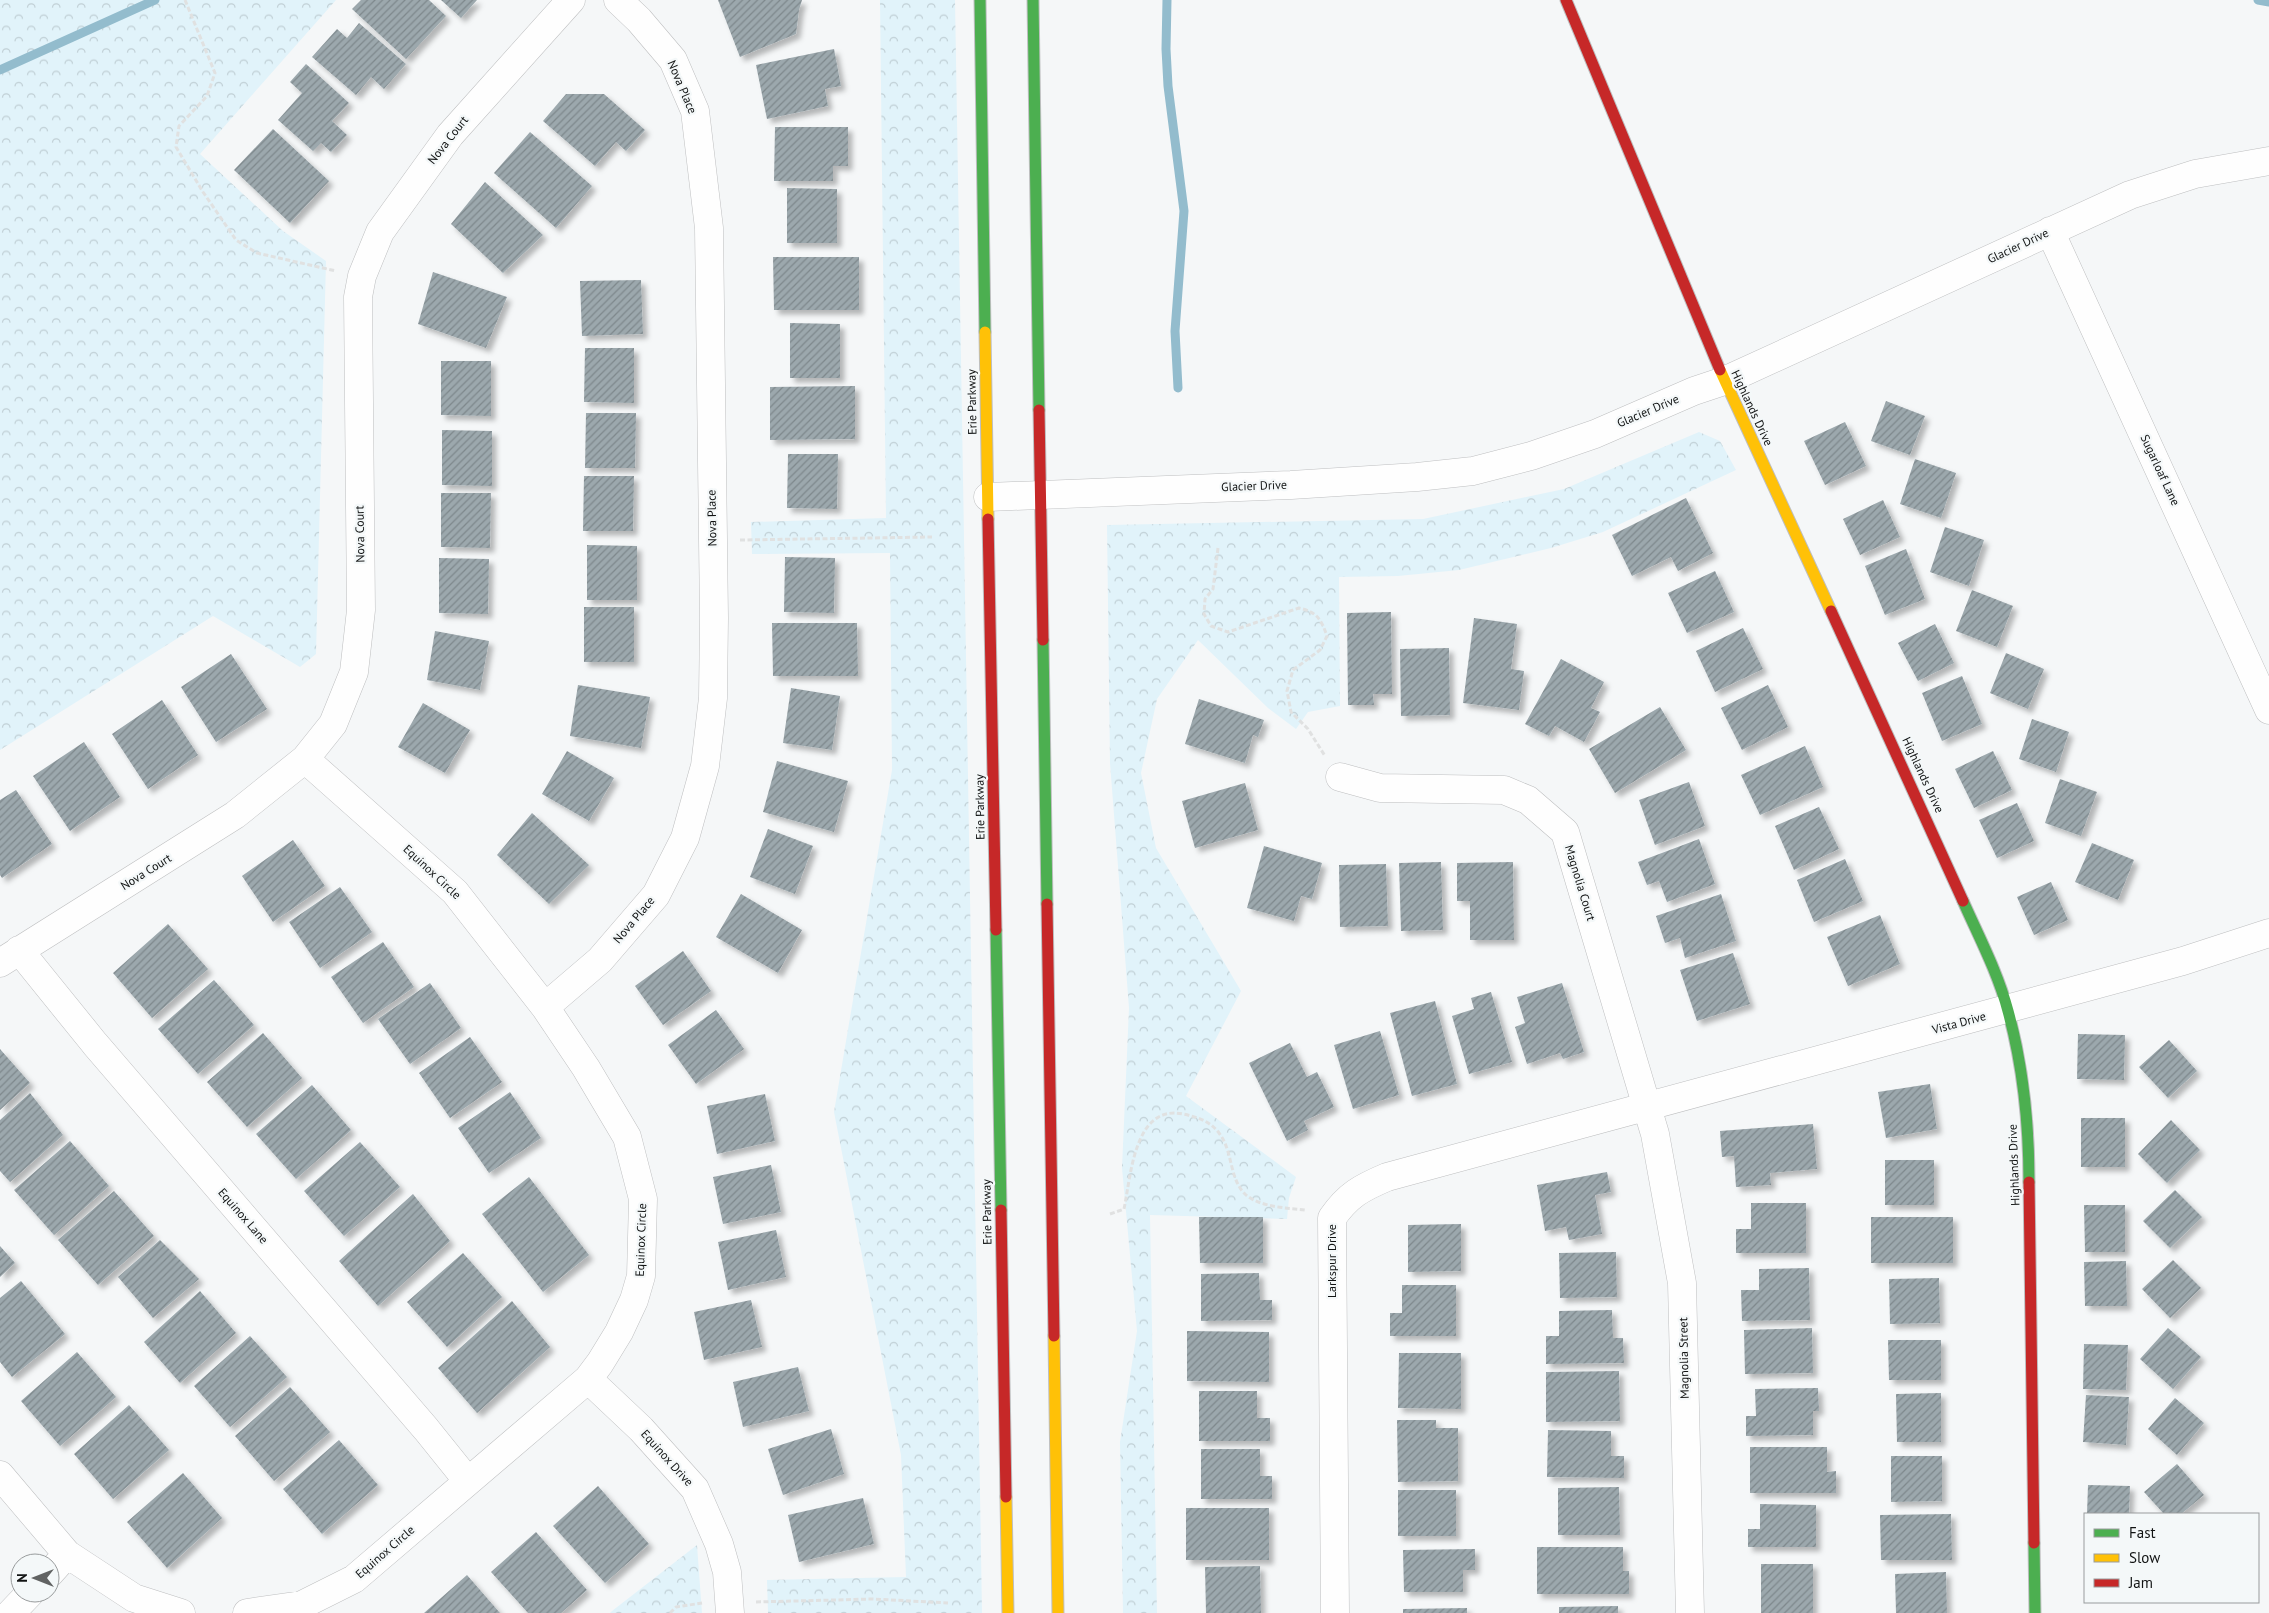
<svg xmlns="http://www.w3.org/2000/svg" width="2269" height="1613" font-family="'PT Sans',sans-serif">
	<defs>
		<pattern id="park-crowns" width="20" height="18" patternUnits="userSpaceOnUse" patternTransform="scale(1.25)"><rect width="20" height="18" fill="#e1f3fa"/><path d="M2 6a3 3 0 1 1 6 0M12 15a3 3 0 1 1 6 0" fill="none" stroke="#c0cfd5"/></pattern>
		<pattern id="building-hatch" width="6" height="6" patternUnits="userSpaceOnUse" patternTransform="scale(1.25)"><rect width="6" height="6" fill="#9ca8ad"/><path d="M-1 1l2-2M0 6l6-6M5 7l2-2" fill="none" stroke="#7e888c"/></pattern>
		<filter id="shadow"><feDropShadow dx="4.5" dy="4.5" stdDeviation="2.5" flood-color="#0004"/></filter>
	</defs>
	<rect width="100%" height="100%" fill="#f5f7f8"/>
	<path fill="url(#park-crowns)" d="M 0,0 L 336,0 L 200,154 L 283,231 L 326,261 L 316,654 L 300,667 L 213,616 L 0,750 Z
		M 880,0 L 955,0 L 982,1613 L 768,1613 L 767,1580 L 906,1577 L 901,1455 L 834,1112 L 892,770 L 890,553 L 752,554 L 751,522 L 886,518 Z
		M 1699,432 L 1720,441 L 1736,470 L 1603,532 L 1551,548 L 1459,570 L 1398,576 L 1339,577 L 1340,706 L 1308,712 L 1296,729 L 1268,708 L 1198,640 L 1157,699 L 1141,773 L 1156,848 L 1241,991 L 1186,1096 L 1296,1177 L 1289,1198 L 1287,1219 L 1150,1215 L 1157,1613 L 1123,1613 L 1120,1442 L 1137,1331 L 1122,1168 L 1129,1008 L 1110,763 L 1107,525 L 1423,519 L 1564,489 Z
		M 697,1545 L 702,1613 L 610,1613 L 612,1611 Z"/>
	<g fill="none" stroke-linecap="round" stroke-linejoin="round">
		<path stroke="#93bccd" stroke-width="9" d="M 1167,0 L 1166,49 L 1168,86 L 1184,211 L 1175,331 L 1178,388
			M 2258,0 L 2269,2
			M 0,70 L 155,0"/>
	</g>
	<path fill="url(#building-hatch)" filter="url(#shadow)" d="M 361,0 L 429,0 L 446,16 L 406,59 L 352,9 Z
		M 441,0 L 477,0 L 461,18 Z
		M 718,0 L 802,0 L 799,10 L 796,34 L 740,57 Z
		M 359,23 L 406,64 L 384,89 L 371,77 L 356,95 L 312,57 L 337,29 L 347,38 Z
		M 834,49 L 841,86 L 825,89 L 828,106 L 767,119 L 756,65 Z
		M 306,64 L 349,103 L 332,121 L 347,135 L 331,152 L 321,143 L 313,151 L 278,120 L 302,93 L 290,82 Z
		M 566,94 L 604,94 L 645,130 L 626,151 L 616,142 L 595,166 L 543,121 Z
		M 775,127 L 848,127 L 848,166 L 833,166 L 833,181 L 774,181 Z
		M 273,129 L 329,181 L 290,223 L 234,170 Z
		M 530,132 L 592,186 L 556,228 L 494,173 Z
		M 485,182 L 543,235 L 503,273 L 451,224 Z
		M 787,188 L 837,189 L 837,243 L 787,243 Z
		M 773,257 L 859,257 L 859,310 L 774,310 Z
		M 433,272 L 507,297 L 486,348 L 418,324 Z
		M 641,280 L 643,334 L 582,336 L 580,281 Z
		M 790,323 L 840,324 L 840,378 L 790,378 Z
		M 585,348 L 634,348 L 634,403 L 584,402 Z
		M 441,361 L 491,361 L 491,416 L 441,415 Z
		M 855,386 L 855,439 L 770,440 L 770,387 Z
		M 1886,401 L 1925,416 L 1910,455 L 1871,441 Z
		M 586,413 L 636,413 L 635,468 L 585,468 Z
		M 1845,422 L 1866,466 L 1825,485 L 1804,441 Z
		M 442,430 L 492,431 L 492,486 L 442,485 Z
		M 788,454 L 838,454 L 837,509 L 787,508 Z
		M 1915,459 L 1956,473 L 1941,518 L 1900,504 Z
		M 584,476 L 634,476 L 633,531 L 583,531 Z
		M 441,493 L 491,493 L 490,548 L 441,547 Z
		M 1686,498 L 1713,553 L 1678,571 L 1671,557 L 1632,576 L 1612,535 Z
		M 1883,500 L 1900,537 L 1860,555 L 1843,519 Z
		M 1945,527 L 1984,540 L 1969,586 L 1930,572 Z
		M 587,545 L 637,546 L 637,600 L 587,600 Z
		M 1906,549 L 1925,599 L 1885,615 L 1865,566 Z
		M 785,557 L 835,558 L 834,613 L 784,612 Z
		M 439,558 L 489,559 L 488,614 L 439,613 Z
		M 1715,571 L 1734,612 L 1687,633 L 1668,593 Z
		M 1972,590 L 2013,606 L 1997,647 L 1956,631 Z
		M 584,607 L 634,607 L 634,662 L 584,662 Z
		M 1391,612 L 1392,694 L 1373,694 L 1374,705 L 1348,705 L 1347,613 Z
		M 1474,618 L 1517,624 L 1511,669 L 1524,671 L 1519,710 L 1463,703 Z
		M 772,623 L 857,623 L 858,676 L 773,676 Z
		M 1935,624 L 1954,663 L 1918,681 L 1898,643 Z
		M 1743,628 L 1763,669 L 1715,692 L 1696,651 Z
		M 435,631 L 489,641 L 480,690 L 427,680 Z
		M 1449,648 L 1450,715 L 1401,716 L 1400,649 Z
		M 2006,653 L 2044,669 L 2028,709 L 1990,693 Z
		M 231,654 L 267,709 L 216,742 L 181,687 Z
		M 1561,659 L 1604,682 L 1591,708 L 1600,712 L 1584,742 L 1555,726 L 1549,736 L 1525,724 Z
		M 1962,676 L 1982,724 L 1942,741 L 1922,693 Z
		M 578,685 L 650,697 L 641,748 L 570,736 Z
		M 1768,685 L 1788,727 L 1742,750 L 1721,708 Z
		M 791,688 L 840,696 L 832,750 L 783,743 Z
		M 1199,699 L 1264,720 L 1258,737 L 1253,735 L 1245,763 L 1185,744 Z
		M 162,700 L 198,755 L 148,789 L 112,734 Z
		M 423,703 L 470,730 L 445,773 L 398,747 Z
		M 1660,707 L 1686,750 L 1615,793 L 1589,749 Z
		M 2032,719 L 2069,732 L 2056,772 L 2019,759 Z
		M 84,742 L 120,797 L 70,831 L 33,776 Z
		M 1805,746 L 1823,787 L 1760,815 L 1741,775 Z
		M 567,751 L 614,778 L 589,821 L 542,794 Z
		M 1993,751 L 2012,790 L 1974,808 L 1955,769 Z
		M 777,761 L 848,781 L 834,832 L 763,812 Z
		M 2060,779 L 2097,792 L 2081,836 L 2045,823 Z
		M 1689,782 L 1705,826 L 1655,845 L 1639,800 Z
		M 1245,783 L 1258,830 L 1195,848 L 1182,801 Z
		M 16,790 L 52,844 L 2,878 L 0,875 L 0,800 Z
		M 2017,803 L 2034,841 L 1997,858 L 1979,820 Z
		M 1819,807 L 1839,849 L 1794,870 L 1775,826 Z
		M 532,813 L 589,865 L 549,904 L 497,855 Z
		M 768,829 L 813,846 L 795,894 L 750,877 Z
		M 1699,839 L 1715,884 L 1667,902 L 1659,881 L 1647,885 L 1638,862 Z
		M 293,840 L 325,886 L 273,922 L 242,876 Z
		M 2092,843 L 2134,860 L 2118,900 L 2075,882 Z
		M 1264,846 L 1322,863 L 1312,899 L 1301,896 L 1294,921 L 1247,908 Z
		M 1845,859 L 1863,901 L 1814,922 L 1797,880 Z
		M 1441,862 L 1443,930 L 1401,931 L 1399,863 Z
		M 1513,862 L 1514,940 L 1470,940 L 1470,901 L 1457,901 L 1457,863 Z
		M 1386,864 L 1388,926 L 1340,927 L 1339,865 Z
		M 2051,882 L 2068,920 L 2034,935 L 2017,897 Z
		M 340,887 L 372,932 L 320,968 L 289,922 Z
		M 741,894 L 802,930 L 778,973 L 716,937 Z
		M 1721,894 L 1736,941 L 1685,958 L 1680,938 L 1665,943 L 1656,916 Z
		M 1880,915 L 1900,964 L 1848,986 L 1827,937 Z
		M 168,924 L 208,969 L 152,1018 L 113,973 Z
		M 383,942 L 414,987 L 363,1023 L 331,977 Z
		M 683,951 L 711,991 L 663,1025 L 635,986 Z
		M 1733,953 L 1750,1004 L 1697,1021 L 1680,970 Z
		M 214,980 L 254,1025 L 198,1074 L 158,1029 Z
		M 430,983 L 461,1028 L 410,1064 L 378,1019 Z
		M 1562,983 L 1584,1052 L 1563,1059 L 1560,1053 L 1527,1064 L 1515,1027 L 1525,1023 L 1517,997 Z
		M 1491,992 L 1512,1062 L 1469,1074 L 1452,1016 L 1474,1009 L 1471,998 Z
		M 1435,1001 L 1457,1084 L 1412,1096 L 1390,1013 Z
		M 716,1010 L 744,1049 L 696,1084 L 668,1045 Z
		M 1380,1031 L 1399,1095 L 1353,1109 L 1334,1045 Z
		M 263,1033 L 302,1078 L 247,1127 L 207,1082 Z
		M 2078,1034 L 2125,1035 L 2124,1080 L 2077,1079 Z
		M 470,1037 L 502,1082 L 450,1118 L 419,1073 Z
		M 2169,1040 L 2197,1071 L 2168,1098 L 2139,1067 Z
		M 1290,1043 L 1307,1077 L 1317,1072 L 1334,1107 L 1304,1121 L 1308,1130 L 1287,1141 L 1249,1063 Z
		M 0,1049 L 30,1083 L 0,1110 Z
		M 1930,1084 L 1937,1129 L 1886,1138 L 1878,1092 Z
		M 312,1085 L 351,1130 L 296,1179 L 256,1134 Z
		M 510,1092 L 541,1138 L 489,1173 L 458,1128 Z
		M 30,1093 L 63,1135 L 10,1182 L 0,1171 L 0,1120 Z
		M 765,1094 L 775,1141 L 717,1154 L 707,1106 Z
		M 2081,1118 L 2125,1118 L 2125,1167 L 2081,1167 Z
		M 2171,1120 L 2200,1150 L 2167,1183 L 2138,1154 Z
		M 1813,1124 L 1817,1169 L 1770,1173 L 1771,1185 L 1736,1187 L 1734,1156 L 1722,1157 L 1720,1131 Z
		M 70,1141 L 109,1186 L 54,1235 L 14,1190 Z
		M 360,1142 L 400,1187 L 344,1236 L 304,1191 Z
		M 1885,1160 L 1934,1160 L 1934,1205 L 1885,1205 Z
		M 771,1165 L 781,1212 L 723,1224 L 713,1177 Z
		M 1607,1172 L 1611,1192 L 1595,1195 L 1602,1234 L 1569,1240 L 1566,1227 L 1545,1231 L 1537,1185 Z
		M 529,1177 L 589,1255 L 543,1292 L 482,1214 Z
		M 2175,1190 L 2202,1217 L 2170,1248 L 2143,1221 Z
		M 114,1191 L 154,1236 L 98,1285 L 58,1240 Z
		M 413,1194 L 450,1241 L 378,1306 L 339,1261 Z
		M 1751,1203 L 1806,1203 L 1806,1253 L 1736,1253 L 1736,1229 L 1751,1229 Z
		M 2084,1205 L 2125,1205 L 2125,1252 L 2085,1252 Z
		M 1199,1217 L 1263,1217 L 1263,1263 L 1200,1263 Z
		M 1871,1217 L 1953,1217 L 1953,1263 L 1871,1263 Z
		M 1461,1224 L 1461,1271 L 1408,1272 L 1408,1225 Z
		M 776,1230 L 786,1277 L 728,1290 L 718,1242 Z
		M 160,1240 L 199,1279 L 153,1318 L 118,1277 Z
		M 0,1246 L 15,1263 L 0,1277 Z
		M 1616,1252 L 1617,1297 L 1560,1298 L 1559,1253 Z
		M 463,1253 L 502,1297 L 447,1347 L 407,1302 Z
		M 2173,1260 L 2201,1288 L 2170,1318 L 2142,1289 Z
		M 2126,1261 L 2127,1306 L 2085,1306 L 2084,1262 Z
		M 1809,1268 L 1810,1320 L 1742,1321 L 1741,1290 L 1759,1290 L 1759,1269 Z
		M 1259,1273 L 1260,1300 L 1272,1300 L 1272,1320 L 1201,1321 L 1201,1274 Z
		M 1939,1278 L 1940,1323 L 1890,1324 L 1889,1279 Z
		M 21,1281 L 65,1334 L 12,1377 L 0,1362 L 0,1298 Z
		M 1402,1285 L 1456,1285 L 1456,1336 L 1390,1336 L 1390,1313 L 1402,1313 Z
		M 200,1291 L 236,1333 L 180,1383 L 144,1342 Z
		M 751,1300 L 762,1347 L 704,1360 L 694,1312 Z
		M 512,1301 L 550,1347 L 477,1413 L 438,1368 Z
		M 1612,1310 L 1613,1338 L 1623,1338 L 1624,1363 L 1546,1364 L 1546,1336 L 1559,1336 L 1559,1311 Z
		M 1812,1328 L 1813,1373 L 1745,1374 L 1744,1330 Z
		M 2168,1328 L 2201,1357 L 2173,1389 L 2140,1359 Z
		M 1187,1331 L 1269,1332 L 1269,1382 L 1187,1381 Z
		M 250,1336 L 287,1377 L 230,1427 L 194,1386 Z
		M 1888,1340 L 1941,1340 L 1941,1380 L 1889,1380 Z
		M 2084,1344 L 2128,1345 L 2126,1390 L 2083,1389 Z
		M 77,1352 L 116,1397 L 60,1446 L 21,1401 Z
		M 1399,1353 L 1461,1353 L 1461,1409 L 1398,1408 Z
		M 798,1367 L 809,1411 L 743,1427 L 733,1382 Z
		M 1619,1371 L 1620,1421 L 1546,1422 L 1546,1372 Z
		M 290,1387 L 330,1432 L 274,1481 L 235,1436 Z
		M 1818,1388 L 1819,1411 L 1813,1411 L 1813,1435 L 1746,1436 L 1746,1416 L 1756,1416 L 1755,1389 Z
		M 1199,1391 L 1257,1391 L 1257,1418 L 1270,1418 L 1270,1441 L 1199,1441 Z
		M 1941,1393 L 1941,1442 L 1897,1442 L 1896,1394 Z
		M 2086,1395 L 2129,1397 L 2126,1445 L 2083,1442 Z
		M 2175,1398 L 2204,1423 L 2177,1455 L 2148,1429 Z
		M 129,1405 L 169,1450 L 113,1499 L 74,1454 Z
		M 1397,1420 L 1436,1420 L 1436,1428 L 1458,1428 L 1458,1481 L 1398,1482 Z
		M 831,1429 L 844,1474 L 783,1495 L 768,1449 Z
		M 1548,1430 L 1611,1431 L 1611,1456 L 1624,1456 L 1624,1478 L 1547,1477 Z
		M 339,1440 L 378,1485 L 322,1534 L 283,1489 Z
		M 1750,1447 L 1827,1447 L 1827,1472 L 1836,1471 L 1836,1493 L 1750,1493 Z
		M 1201,1449 L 1260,1449 L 1260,1476 L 1272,1476 L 1272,1499 L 1201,1499 Z
		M 1891,1456 L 1942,1456 L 1942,1501 L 1891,1502 Z
		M 2177,1464 L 2204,1495 L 2181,1514 L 2164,1514 L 2144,1492 Z
		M 183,1473 L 222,1518 L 167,1568 L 127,1522 Z
		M 2088,1485 L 2130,1486 L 2129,1514 L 2087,1514 Z
		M 598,1486 L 649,1544 L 605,1583 L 553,1526 Z
		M 1619,1487 L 1620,1535 L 1558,1535 L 1558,1488 Z
		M 1398,1490 L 1456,1490 L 1456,1536 L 1398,1536 Z
		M 863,1498 L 874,1544 L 799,1562 L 788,1515 Z
		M 1760,1504 L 1816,1505 L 1816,1547 L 1748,1547 L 1748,1529 L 1760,1529 Z
		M 1186,1508 L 1269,1508 L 1269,1560 L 1186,1560 Z
		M 1951,1514 L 1952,1560 L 1881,1560 L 1880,1515 Z
		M 536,1532 L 587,1590 L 561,1613 L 528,1613 L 491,1572 Z
		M 1537,1547 L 1623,1547 L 1623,1571 L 1629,1571 L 1629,1594 L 1537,1594 Z
		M 1475,1549 L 1475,1570 L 1463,1570 L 1463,1592 L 1404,1592 L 1403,1550 Z
		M 1761,1564 L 1813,1564 L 1813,1613 L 1761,1613 Z
		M 1260,1566 L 1261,1613 L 1206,1613 L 1205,1567 Z
		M 1946,1572 L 1947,1613 L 1896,1613 L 1895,1574 Z
		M 467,1575 L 500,1613 L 424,1613 Z
		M 1618,1606 L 1618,1613 L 1559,1613 L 1559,1607 Z
		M 1467,1608 L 1467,1613 L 1403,1613 L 1403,1609 Z"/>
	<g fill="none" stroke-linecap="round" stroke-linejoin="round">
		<g stroke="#bebfc0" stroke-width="29">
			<path id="street" d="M 2050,231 L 2269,710
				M 988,497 L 1291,485 L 1417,477 L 1473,471 L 1531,456 L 1595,434 L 1694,391 L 1724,381 L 2130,195 L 2195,174 L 2269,161
				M 1340,777 L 1380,788 L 1504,790 L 1528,800 L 1565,832 L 1655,1134 L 1682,1283 L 1690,1613
				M 19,950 L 95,1044 L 426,1429 L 467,1480
				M 0,963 L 235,815 L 305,759 L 333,724 L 354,672 L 361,610 L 358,297 L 362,276 L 380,232 L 450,135 L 571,0
				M 545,1007 L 600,960 L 656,895 L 685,838 L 705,766 L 713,698 L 714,618 L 709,228 L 695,111 L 673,60 L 639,20 L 618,0
				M 588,1379 L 641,1429 L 695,1489 L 719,1544 L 727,1572 L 730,1613
				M 0,1475 L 67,1554 L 134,1598 L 181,1613
				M 50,1573 L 67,1554
				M 11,1613 L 30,1593
				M 247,1613 L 302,1605 L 354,1579 L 588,1379 L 600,1363 L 619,1332 L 634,1300 L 641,1276 L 643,1199 L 627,1137 L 586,1068 L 545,1007 L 455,892 L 305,759
				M 1335,1613 L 1332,1218 C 1348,1195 1361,1188 1387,1177 L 2183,961 L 2269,933"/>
		</g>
		<g stroke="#bebfc0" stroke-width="13">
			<path id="fast" d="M 980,0 L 985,332
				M 1033,0 L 1039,410
				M 1043,640 L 1047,904
				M 1963,901 C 1979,937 1998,973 2008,1011 C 2023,1066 2029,1125 2029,1182
				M 996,930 L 1001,1210
				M 2034,1543 L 2035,1613"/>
		</g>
		<g stroke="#bebfc0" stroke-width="13">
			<path id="slow" d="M 985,332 L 988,519
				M 1720,370 L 1831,611
				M 1054,1336 L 1058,1613
				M 1006,1497 L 1008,1613"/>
		</g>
		<g stroke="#bebfc0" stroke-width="13">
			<path id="jam" d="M 1566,0 L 1720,370
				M 1039,410 L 1043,640
				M 988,519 L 996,930
				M 1831,611 L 1963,901
				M 1047,904 L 1054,1336
				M 2029,1182 L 2034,1543
				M 1001,1210 L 1006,1497"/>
		</g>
		<path stroke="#e0e1e1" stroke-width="3" stroke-dasharray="5 2.5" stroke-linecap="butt" d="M 185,0 L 215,73 L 207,96 L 179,126 L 176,147 L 203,192 L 236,240 L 257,253 L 336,271
			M 740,540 L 932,537
			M 1218,548 L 1213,589 L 1205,599 L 1204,614 L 1211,626 L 1228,632 L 1299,608 C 1317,612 1321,619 1327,636 L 1320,650 L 1293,670 L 1287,691 L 1291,712 L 1308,729 L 1325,756
			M 1110,1214 L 1124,1209 C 1131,1176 1134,1104 1183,1114 C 1197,1117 1210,1121 1219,1133 C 1233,1151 1229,1177 1244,1193 C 1257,1207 1287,1208 1305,1210
			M 756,1602 L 873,1599 L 948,1603
			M 670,1613 L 676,1607 L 702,1603"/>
		<use href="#street" stroke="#fefefe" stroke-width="28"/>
		<use href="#fast" stroke="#4caf50" stroke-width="11"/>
		<use href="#slow" stroke="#ffc107" stroke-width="11"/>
		<use href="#jam" stroke="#c62828" stroke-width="11"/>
	</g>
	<g text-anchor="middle" stroke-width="4.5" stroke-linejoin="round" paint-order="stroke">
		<g font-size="12" fill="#111313" stroke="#f4f8f9">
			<text transform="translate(682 87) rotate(67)" y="4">Nova Place</text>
			<text transform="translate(448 140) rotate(-52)" y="4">Nova Court</text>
			<text transform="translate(2018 246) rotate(-25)" y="4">Glacier Drive</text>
			<text transform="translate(972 402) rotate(-91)" y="4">Erie Parkway</text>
			<text transform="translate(1752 408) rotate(65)" y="4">Highlands Drive</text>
			<text transform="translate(1648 411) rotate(-23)" y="4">Glacier Drive</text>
			<text transform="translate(2160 470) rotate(65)" y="4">Sugarloaf Lane</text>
			<text transform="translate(1254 486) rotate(-2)" y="4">Glacier Drive</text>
			<text transform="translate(712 518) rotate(-91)" y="4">Nova Place</text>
			<text transform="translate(360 534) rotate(-91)" y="4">Nova Court</text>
			<text transform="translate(1923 775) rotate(65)" y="4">Highlands Drive</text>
			<text transform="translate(980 807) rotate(-91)" y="4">Erie Parkway</text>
			<text transform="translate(146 872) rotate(-32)" y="4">Nova Court</text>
			<text transform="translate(432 872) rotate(43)" y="4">Equinox Circle</text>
			<text transform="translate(1580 883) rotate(73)" y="4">Magnolia Court</text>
			<text transform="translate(634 920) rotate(-50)" y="4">Nova Place</text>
			<text transform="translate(1959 1023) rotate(-15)" y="4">Vista Drive</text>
			<text transform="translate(2014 1165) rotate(-92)" y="4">Highlands Drive</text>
			<text transform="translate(987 1212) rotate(-91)" y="4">Erie Parkway</text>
			<text transform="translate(243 1216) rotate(49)" y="4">Equinox Lane</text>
			<text transform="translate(641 1240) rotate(-88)" y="4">Equinox Circle</text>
			<text transform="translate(1332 1261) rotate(-90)" y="4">Larkspur Drive</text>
			<text transform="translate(1684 1358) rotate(-91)" y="4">Magnolia Street</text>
			<text transform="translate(667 1458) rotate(48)" y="4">Equinox Drive</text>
			<text transform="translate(385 1552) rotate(-41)" y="4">Equinox Circle</text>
		</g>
	</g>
	<rect x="2084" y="1513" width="175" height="90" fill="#f4f8f9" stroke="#999c9d"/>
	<rect x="2094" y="1529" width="25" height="8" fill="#4caf50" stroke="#999c9d"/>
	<text x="2129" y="1538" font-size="15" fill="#111313">Fast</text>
	<rect x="2094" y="1554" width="25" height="8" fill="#ffc107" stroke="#999c9d"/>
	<text x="2129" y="1563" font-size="15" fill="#111313">Slow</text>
	<rect x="2094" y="1579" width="25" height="8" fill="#c62828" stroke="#999c9d"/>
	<text x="2129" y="1588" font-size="15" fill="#111313">Jam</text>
	<g transform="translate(35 1578) rotate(270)"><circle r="24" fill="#f4f8f9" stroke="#999c9d"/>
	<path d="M0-4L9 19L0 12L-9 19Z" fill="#616363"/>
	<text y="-8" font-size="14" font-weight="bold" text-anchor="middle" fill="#111313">N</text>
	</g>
</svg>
